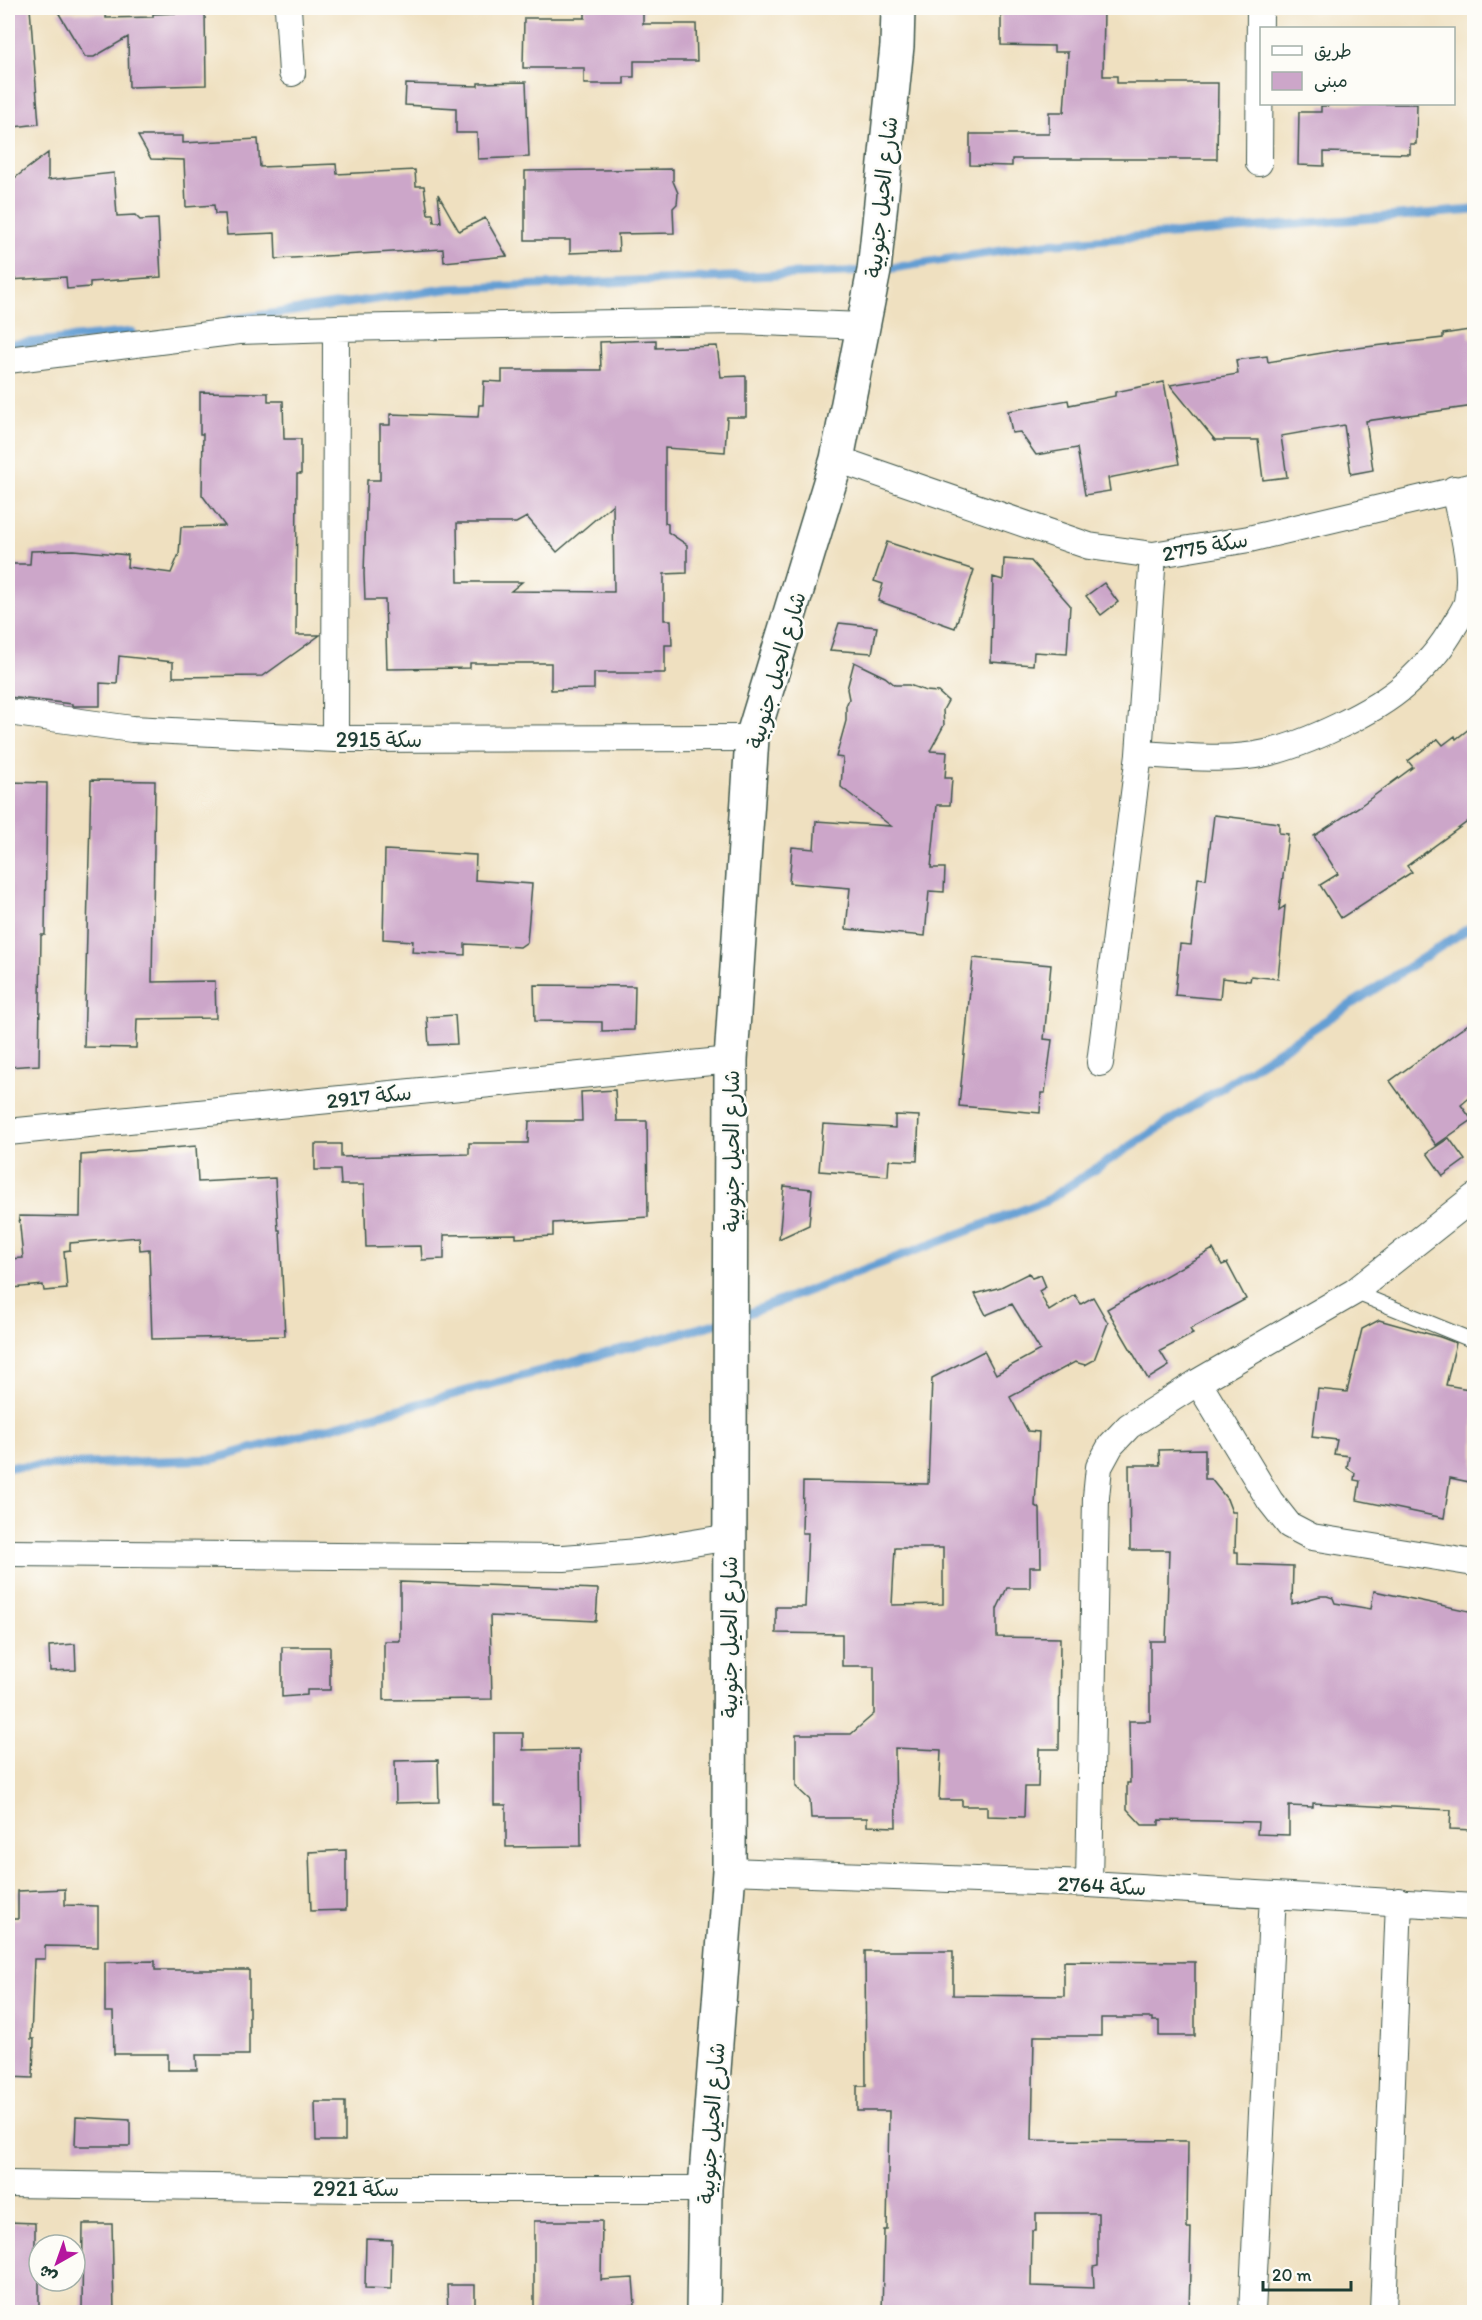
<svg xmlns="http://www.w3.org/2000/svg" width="1482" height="2320" font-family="Itim,'Playpen Sans Arabic',sans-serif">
	<rect width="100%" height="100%" fill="#fdfcf7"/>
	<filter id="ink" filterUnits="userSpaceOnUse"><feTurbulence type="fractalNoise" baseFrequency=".0167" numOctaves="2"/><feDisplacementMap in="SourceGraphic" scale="12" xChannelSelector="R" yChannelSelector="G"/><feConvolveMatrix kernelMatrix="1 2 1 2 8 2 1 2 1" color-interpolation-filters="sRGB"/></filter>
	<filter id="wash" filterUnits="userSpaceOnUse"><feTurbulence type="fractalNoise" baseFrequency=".008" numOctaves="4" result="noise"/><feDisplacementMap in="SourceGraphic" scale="24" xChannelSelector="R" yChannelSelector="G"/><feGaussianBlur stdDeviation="1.35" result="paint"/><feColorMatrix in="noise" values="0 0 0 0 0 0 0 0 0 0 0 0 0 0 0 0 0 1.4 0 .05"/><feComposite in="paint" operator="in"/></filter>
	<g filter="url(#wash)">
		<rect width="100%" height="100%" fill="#efe0c0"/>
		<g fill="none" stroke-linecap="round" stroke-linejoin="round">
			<path stroke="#649ed3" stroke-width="9" d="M 880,270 L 1045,244 L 1474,210
				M 229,320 L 446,289 L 867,271
				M 8,345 L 132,332
				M 8,1467 L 213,1459 L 730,1320 L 1044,1202 L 1474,925"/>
		</g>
		<g id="blocks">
			<path fill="#cca6c9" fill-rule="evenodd" d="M 8,8 L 30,8 L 39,124 L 14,127 L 13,112 L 8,112 Z
				M 585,8 L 643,8 L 643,24 L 696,24 L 697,61 L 634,61 L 634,77 L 624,77 L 624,84 L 584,84 L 584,68 L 523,68 L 524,18 L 585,18 Z
				M 1001,8 L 1104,8 L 1103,76 L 1117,76 L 1117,83 L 1218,83 L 1217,159 L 1012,159 L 1012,166 L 970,165 L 970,134 L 1049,134 L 1049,112 L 1064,112 L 1068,52 L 1054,52 L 1054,46 L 1001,45 Z
				M 58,12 L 106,14 L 106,18 L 153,17 L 153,14 L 205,12 L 206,85 L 129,87 L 128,37 L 94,57 L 85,57 Z
				M 526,82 L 529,157 L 478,159 L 477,133 L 456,133 L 456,108 L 405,105 L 406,84 L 478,86 L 478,83 Z
				M 1328,104 L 1417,104 L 1416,144 L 1410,144 L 1410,154 L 1324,152 L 1324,166 L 1298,165 L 1299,112 L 1321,112 L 1321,106 L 1328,106 Z
				M 138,136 L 183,136 L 183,143 L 258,139 L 260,167 L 336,164 L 337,174 L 415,170 L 416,186 L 424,186 L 428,214 L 433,214 L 434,222 L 441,222 L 438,194 L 459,231 L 485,218 L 507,256 L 444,262 L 443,249 L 276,259 L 275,233 L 227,235 L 225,214 L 215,214 L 214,205 L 186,207 L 184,160 L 151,159 Z
				M 48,153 L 48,180 L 114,173 L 117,216 L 135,215 L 140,220 L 158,219 L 161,277 L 90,282 L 90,287 L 67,289 L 66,277 L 8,280 L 8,183 Z
				M 673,169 L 673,181 L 678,193 L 677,204 L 673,208 L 674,233 L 618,234 L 619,251 L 570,253 L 570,240 L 525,240 L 525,171 Z
				M 1469,330 L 1470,339 L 1474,338 L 1474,406 L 1366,421 L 1373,470 L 1351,474 L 1344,425 L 1281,436 L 1287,477 L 1263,480 L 1258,440 L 1215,440 L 1170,385 L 1238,374 L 1236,360 L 1267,356 L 1268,362 L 1340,350 L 1443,338 L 1443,334 Z
				M 656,340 L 656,348 L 717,346 L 721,377 L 746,376 L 746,417 L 727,417 L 725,452 L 665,448 L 665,523 L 668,524 L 668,532 L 687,545 L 687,573 L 664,574 L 664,620 L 671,620 L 672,645 L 665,645 L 665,673 L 594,673 L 594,689 L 551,690 L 551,663 L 470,663 L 470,668 L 387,669 L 385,600 L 365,600 L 364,574 L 367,480 L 380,480 L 380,425 L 390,425 L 390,414 L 478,417 L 479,405 L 483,405 L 484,381 L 502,382 L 502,370 L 601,370 L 600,342 ZM 613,504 L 614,592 L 511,591 L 522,582 L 458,582 L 457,523 L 516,523 L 527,517 L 557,552 Z
				M 1164,382 L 1179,464 L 1108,478 L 1110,491 L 1085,495 L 1077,448 L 1036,455 L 1020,432 L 1012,433 L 1008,411 L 1068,400 L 1069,405 L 1115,396 L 1115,392 Z
				M 200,392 L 268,393 L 268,401 L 283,401 L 284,439 L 301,439 L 301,474 L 297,474 L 296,635 L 320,635 L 263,676 L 173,677 L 173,662 L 119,656 L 117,684 L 100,683 L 100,706 L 72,706 L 72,704 L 8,697 L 8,564 L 30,564 L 31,551 L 74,550 L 128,555 L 127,567 L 171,573 L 179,554 L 181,527 L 225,526 L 202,495 L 203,434 L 200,434 Z
				M 887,542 L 974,570 L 955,628 L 878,601 L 883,584 L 874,581 Z
				M 1004,559 L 1031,561 L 1070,605 L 1067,654 L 1034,652 L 1033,665 L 991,662 L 993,577 L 1003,580 Z
				M 1104,583 L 1118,602 L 1101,615 L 1086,596 Z
				M 839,623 L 877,627 L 872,653 L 830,650 Z
				M 854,662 L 885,677 L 895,685 L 909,685 L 926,691 L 938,692 L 948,701 L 943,710 L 944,725 L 930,751 L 947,752 L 945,778 L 952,778 L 950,805 L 937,805 L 931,868 L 945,868 L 944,892 L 929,891 L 925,936 L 846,929 L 850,888 L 789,883 L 792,847 L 814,849 L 816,821 L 891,826 L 841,787 L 843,758 L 836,757 L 846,721 L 846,706 L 849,699 L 847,689 Z
				M 1474,725 L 1474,817 L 1407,866 L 1412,872 L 1341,918 L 1320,885 L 1338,874 L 1314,836 L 1360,806 L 1413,767 L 1408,761 L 1438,739 L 1443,745 L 1455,736 L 1456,739 Z
				M 91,780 L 155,781 L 152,982 L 215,981 L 216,1018 L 137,1019 L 136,1048 L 84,1047 Z
				M 8,782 L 47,783 L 45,935 L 41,935 L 39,1065 L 8,1067 Z
				M 1214,815 L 1279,823 L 1279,833 L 1288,834 L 1279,910 L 1285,906 L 1278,979 L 1251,976 L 1250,981 L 1222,978 L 1220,999 L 1175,995 L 1180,944 L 1191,945 L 1198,878 L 1206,879 Z
				M 385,850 L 476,855 L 475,880 L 532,884 L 527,942 L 520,947 L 465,944 L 465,955 L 412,952 L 413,941 L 383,939 Z
				M 973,958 L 1051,965 L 1044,1039 L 1052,1040 L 1045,1093 L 1041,1093 L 1040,1113 L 959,1106 Z
				M 534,985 L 635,986 L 634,1030 L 602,1031 L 602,1022 L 535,1021 Z
				M 455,1015 L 457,1044 L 429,1045 L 427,1017 Z
				M 1474,1020 L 1474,1094 L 1461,1105 L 1472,1120 L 1436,1145 L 1390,1081 Z
				M 615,1090 L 617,1121 L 647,1121 L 648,1217 L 553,1223 L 553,1236 L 516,1238 L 516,1234 L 444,1235 L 444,1259 L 422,1260 L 421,1246 L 366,1247 L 364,1185 L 341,1185 L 340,1170 L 315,1170 L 315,1144 L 341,1144 L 341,1157 L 469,1154 L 469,1143 L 528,1143 L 529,1121 L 582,1121 L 581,1092 Z
				M 895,1115 L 919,1116 L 917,1161 L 889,1160 L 888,1176 L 819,1171 L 823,1124 L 895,1128 Z
				M 1449,1138 L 1465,1160 L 1443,1176 L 1427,1153 Z
				M 196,1146 L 198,1182 L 275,1178 L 278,1230 L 280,1230 L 285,1336 L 152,1339 L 149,1249 L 140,1250 L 139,1237 L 70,1243 L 70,1250 L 64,1251 L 67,1289 L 44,1291 L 43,1285 L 12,1288 L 9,1259 L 23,1258 L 19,1216 L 80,1217 L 81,1155 Z
				M 784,1186 L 812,1189 L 809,1225 L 779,1239 Z
				M 1213,1249 L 1222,1265 L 1227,1263 L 1246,1299 L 1190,1329 L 1193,1334 L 1160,1351 L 1169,1366 L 1148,1379 L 1107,1309 Z
				M 1029,1273 L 1032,1278 L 1041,1275 L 1046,1287 L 1039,1291 L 1049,1311 L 1075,1295 L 1081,1304 L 1093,1297 L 1108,1323 L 1094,1360 L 1085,1365 L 1075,1362 L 1010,1397 L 1028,1431 L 1039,1432 L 1035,1506 L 1040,1509 L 1041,1567 L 1030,1567 L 1030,1588 L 1007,1588 L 997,1609 L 997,1637 L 1060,1638 L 1059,1749 L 1039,1749 L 1038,1787 L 1025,1787 L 1024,1817 L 987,1816 L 987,1806 L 962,1806 L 962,1800 L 939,1800 L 941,1750 L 895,1748 L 896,1827 L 867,1826 L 867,1818 L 811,1818 L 810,1800 L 796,1787 L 796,1734 L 851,1734 L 874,1714 L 874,1666 L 842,1666 L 842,1634 L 776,1633 L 776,1607 L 805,1607 L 808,1533 L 802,1533 L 803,1482 L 928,1484 L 932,1378 L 984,1351 L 996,1374 L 1040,1350 L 1012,1304 L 986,1315 L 975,1294 L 1001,1287 ZM 895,1548 L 943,1548 L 943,1604 L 892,1605 Z
				M 1379,1320 L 1440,1337 L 1456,1343 L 1446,1385 L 1474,1390 L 1474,1483 L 1450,1478 L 1444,1518 L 1357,1500 L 1360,1481 L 1354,1480 L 1355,1473 L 1347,1468 L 1349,1456 L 1334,1454 L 1337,1440 L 1312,1437 L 1318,1389 L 1347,1392 L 1362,1329 Z
				M 1205,1449 L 1205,1479 L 1211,1479 L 1227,1499 L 1232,1512 L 1236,1512 L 1235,1552 L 1238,1552 L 1238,1564 L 1293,1566 L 1292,1604 L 1320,1596 L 1327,1596 L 1333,1598 L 1335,1603 L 1371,1609 L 1374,1591 L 1474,1612 L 1474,1830 L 1450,1829 L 1451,1810 L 1313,1803 L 1313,1807 L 1289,1806 L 1289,1835 L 1257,1834 L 1258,1822 L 1159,1820 L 1159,1825 L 1142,1825 L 1127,1809 L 1127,1783 L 1130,1783 L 1129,1721 L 1150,1721 L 1150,1641 L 1166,1641 L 1169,1550 L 1130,1550 L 1129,1465 L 1160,1465 L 1159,1450 Z
				M 400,1582 L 598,1589 L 596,1621 L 490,1616 L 492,1699 L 384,1700 L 384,1641 L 400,1641 Z
				M 75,1644 L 76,1670 L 50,1671 L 49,1646 Z
				M 282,1647 L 330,1647 L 330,1690 L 307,1690 L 307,1695 L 282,1697 Z
				M 494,1733 L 523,1733 L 523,1750 L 580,1749 L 581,1846 L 506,1847 L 506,1805 L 494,1805 Z
				M 438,1760 L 439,1802 L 396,1803 L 395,1761 Z
				M 346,1850 L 346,1910 L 311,1911 L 309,1852 Z
				M 65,1889 L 65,1905 L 98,1906 L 98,1947 L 45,1946 L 45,1959 L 34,1959 L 31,2039 L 34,2039 L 33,2078 L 8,2077 L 8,1919 L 18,1919 L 18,1891 Z
				M 865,1951 L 953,1951 L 953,1995 L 1064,1996 L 1064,1961 L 1195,1962 L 1195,2036 L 1159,2036 L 1159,2021 L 1152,2021 L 1152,2018 L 1101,2018 L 1101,2036 L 1034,2036 L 1032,2140 L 1188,2141 L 1187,2228 L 1191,2228 L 1189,2313 L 882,2313 L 884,2230 L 887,2230 L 889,2111 L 857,2111 L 857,2086 L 866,2086 ZM 1036,2213 L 1098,2213 L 1098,2266 L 1093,2267 L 1094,2288 L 1031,2286 L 1032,2231 L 1036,2231 Z
				M 155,1961 L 155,1970 L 249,1970 L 249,2055 L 196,2055 L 197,2070 L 168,2070 L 168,2054 L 114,2054 L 113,2012 L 105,2012 L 105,1962 Z
				M 315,2102 L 345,2102 L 345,2141 L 316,2141 Z
				M 76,2117 L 130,2120 L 130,2146 L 75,2146 Z
				M 534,2221 L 602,2221 L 601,2280 L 633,2278 L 635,2305 L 616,2307 L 616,2313 L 534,2313 Z
				M 8,2222 L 35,2223 L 35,2258 L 39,2258 L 39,2313 L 8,2313 Z
				M 83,2224 L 112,2224 L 114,2312 L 82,2312 Z
				M 366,2239 L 392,2240 L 391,2289 L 365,2288 Z
				M 447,2285 L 475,2285 L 475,2313 L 448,2313 Z"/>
		</g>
	</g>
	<g filter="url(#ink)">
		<use href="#blocks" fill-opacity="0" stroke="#3e5549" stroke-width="1.5"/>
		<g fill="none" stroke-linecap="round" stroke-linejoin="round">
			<g stroke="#3e5549" stroke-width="16">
				<path id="lane" d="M 1354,1292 L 1474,1341"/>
			</g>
			<g stroke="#3e5549" stroke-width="28">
				<path id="street" d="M 288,8 L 292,73
					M 1259,163 L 1260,8
					M 8,360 L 239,331 L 336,328
					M 837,459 L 1089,546 L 1153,555 L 1249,539 L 1474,486
					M 8,712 L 132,729 L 335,739 L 752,738
					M 335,739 L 336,328 L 737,321 L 863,326
					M 1139,754 C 1181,756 1225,762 1266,753 C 1306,744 1375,712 1405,685 C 1424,668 1442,648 1454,626 C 1458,619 1465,610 1467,602 C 1474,565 1461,526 1454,489
					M 1100,1063 L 1139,754 L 1153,555
					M 8,1132 L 731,1060
					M 1198,1382 L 1270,1501 L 1289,1525 L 1312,1537 L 1474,1563
					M 8,1553 L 564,1558 L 638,1552 L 730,1537
					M 729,1871 L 1089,1884 L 1474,1907
					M 1089,1884 L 1096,1497 L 1099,1467 L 1111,1445 L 1129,1426 L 1198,1382 L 1354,1292 L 1474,1197
					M 8,2184 L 358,2189 L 705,2189
					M 1252,2312 L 1273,1895
					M 1383,2312 L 1399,1901"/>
			</g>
			<g stroke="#3e5549" stroke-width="36">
				<path id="secondary" d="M 703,2312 L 705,2189 L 729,1871 L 731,1060 L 752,738 L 837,459 L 874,271 L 897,46 L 898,8"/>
			</g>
			<use href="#lane" stroke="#fff" stroke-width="14"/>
			<use href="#street" stroke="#fff" stroke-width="26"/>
			<use href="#secondary" stroke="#fff" stroke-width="33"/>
		</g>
	</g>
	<g text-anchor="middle" stroke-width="5" stroke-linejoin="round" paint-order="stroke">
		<g font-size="22" fill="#1f3d34" stroke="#fdfcf7">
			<text transform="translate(881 197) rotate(-84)" y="8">شارع الحيل جنوبية</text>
			<text transform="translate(1205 546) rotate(-10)" y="8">سكة 2775</text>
			<text transform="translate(776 670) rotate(-74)" y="8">شارع الحيل جنوبية</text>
			<text x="379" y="747">سكة 2915</text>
			<text transform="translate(369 1096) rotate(-6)" y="8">سكة 2917</text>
			<text transform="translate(731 1151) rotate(-90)" y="8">شارع الحيل جنوبية</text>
			<text transform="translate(729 1637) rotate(-90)" y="8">شارع الحيل جنوبية</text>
			<text transform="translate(1102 1885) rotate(3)" y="8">سكة 2764</text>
			<text transform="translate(711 2123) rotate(-86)" y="8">شارع الحيل جنوبية</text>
			<text x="356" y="2196">سكة 2921</text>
		</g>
	</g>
	<rect width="1482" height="2320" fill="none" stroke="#fdfcf7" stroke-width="30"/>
	<rect x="1260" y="27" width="195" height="78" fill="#fdfcf7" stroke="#a4b0a9" stroke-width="1.5"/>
	<rect x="1272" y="46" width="30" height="9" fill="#ffffff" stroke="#a4b0a9" stroke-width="1.5"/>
	<text x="1314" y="57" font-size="18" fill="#1f3d34">طريق</text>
	<rect x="1272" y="72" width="30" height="18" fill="#cca6c9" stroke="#a4b0a9" stroke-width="1.5"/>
	<text x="1314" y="87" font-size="18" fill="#1f3d34">مبنى</text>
	<g transform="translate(57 2263) rotate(220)"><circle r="28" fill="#fdfcf7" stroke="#a4b0a9" stroke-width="1.5"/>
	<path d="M0-4.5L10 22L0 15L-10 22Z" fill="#b5179e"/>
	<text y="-9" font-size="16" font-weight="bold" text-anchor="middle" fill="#1f3d34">ش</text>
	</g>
	<path d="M1263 2281v9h88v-9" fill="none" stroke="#1f3d34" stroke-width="3"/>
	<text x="1272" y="2281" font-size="18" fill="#1f3d34" stroke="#fdfcf7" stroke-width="4.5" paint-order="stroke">20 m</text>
</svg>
